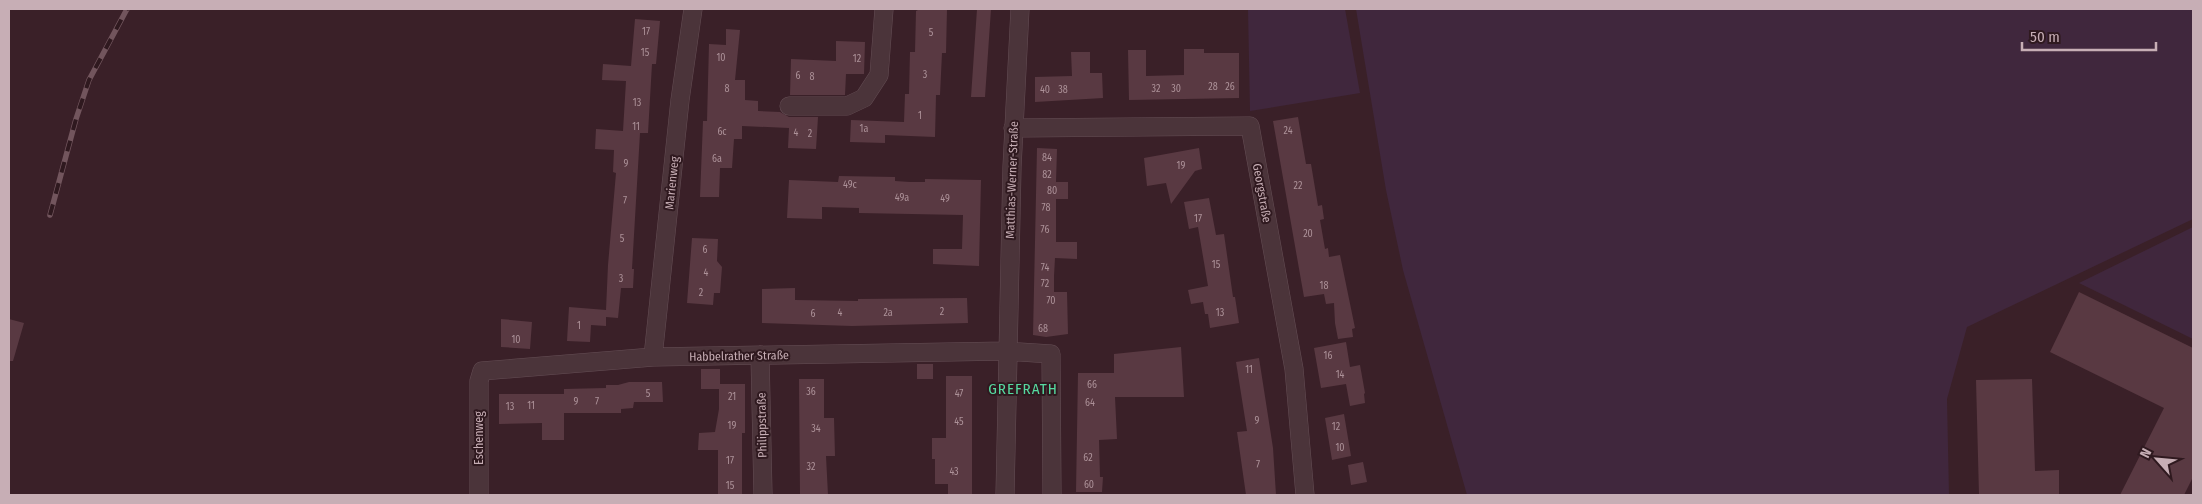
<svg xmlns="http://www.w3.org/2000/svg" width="2202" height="504" font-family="'Fira Sans Condensed',sans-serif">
	<rect width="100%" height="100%" fill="#3a2028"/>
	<path fill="#40273d" d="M 1248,9 L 1345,9 L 1360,93 L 1250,111 Z
		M 1356,9 L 2193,9 L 2193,219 L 1967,327 L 1947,399 L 1949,495 L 1467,495 L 1403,270 L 1386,190 Z
		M 2193,227 L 2193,339 L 2079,283 Z"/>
	<path fill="#593942" d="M 920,9 L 947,9 L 946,53 L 942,53 L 940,95 L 936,95 L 935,137 L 885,135 L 885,143 L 850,142 L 851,120 L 904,122 L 905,94 L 909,94 L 910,52 L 915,52 L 916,11 Z
		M 977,9 L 991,9 L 985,97 L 971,97 Z
		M 635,19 L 660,21 L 656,64 L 652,64 L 648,133 L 640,133 L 632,269 L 634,269 L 633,288 L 621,288 L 618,318 L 606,317 L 606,326 L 591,325 L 590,342 L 567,341 L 569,307 L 606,310 L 608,265 L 616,173 L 613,172 L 614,150 L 595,149 L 596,129 L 623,131 L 626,81 L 602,80 L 603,64 L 631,66 Z
		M 726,29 L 740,30 L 735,80 L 745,80 L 745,100 L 758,101 L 758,111 L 780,112 L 789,117 L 818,117 L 816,149 L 788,148 L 789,128 L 742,126 L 742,139 L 734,139 L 732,168 L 720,168 L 719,197 L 700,197 L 703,121 L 707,121 L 709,44 L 726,45 Z
		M 836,41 L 865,42 L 864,74 L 846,74 L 845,95 L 790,95 L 791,59 L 836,61 Z
		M 1184,49 L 1204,49 L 1204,53 L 1239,53 L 1239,98 L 1129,100 L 1128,50 L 1146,50 L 1146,76 L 1184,75 Z
		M 1071,52 L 1090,52 L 1090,73 L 1102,73 L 1103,98 L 1035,102 L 1035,77 L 1072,76 Z
		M 1298,117 L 1306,164 L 1311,164 L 1318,206 L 1322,205 L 1324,219 L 1320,220 L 1325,249 L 1328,248 L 1329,257 L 1340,255 L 1355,328 L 1352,329 L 1353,337 L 1338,339 L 1335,323 L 1334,303 L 1326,304 L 1324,294 L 1304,297 L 1273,121 Z
		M 1037,148 L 1057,149 L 1056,182 L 1068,182 L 1068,199 L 1056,199 L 1056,242 L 1077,242 L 1077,259 L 1055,258 L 1054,276 L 1054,292 L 1067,292 L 1068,334 L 1046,337 L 1033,335 Z
		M 1199,148 L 1202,169 L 1195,171 L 1171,204 L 1166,183 L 1147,186 L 1144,158 Z
		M 839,176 L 895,177 L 895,181 L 910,182 L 925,182 L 925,179 L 981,180 L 979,266 L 933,264 L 933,249 L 962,249 L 963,215 L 859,213 L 859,208 L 822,207 L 822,219 L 787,218 L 789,180 L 838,182 Z
		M 1209,198 L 1216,235 L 1224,234 L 1233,297 L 1235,297 L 1239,323 L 1210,328 L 1208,314 L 1205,314 L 1203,302 L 1191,304 L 1188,290 L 1208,286 L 1198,227 L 1189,229 L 1184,202 Z
		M 692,238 L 718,239 L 717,261 L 722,267 L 720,293 L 714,293 L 713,305 L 687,303 Z
		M 795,288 L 795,300 L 858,301 L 858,299 L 967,298 L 968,323 L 852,326 L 762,323 L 762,289 Z
		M 2079,292 L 2193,348 L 2193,477 L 2184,495 L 2120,495 L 2164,408 L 2050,352 Z
		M 9,319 L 24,323 L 13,361 L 9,361 Z
		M 501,319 L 532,322 L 530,349 L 501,347 Z
		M 1346,342 L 1350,367 L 1360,365 L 1365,393 L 1364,394 L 1365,403 L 1350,406 L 1346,384 L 1321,388 L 1314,348 Z
		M 1181,347 L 1184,397 L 1115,397 L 1117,439 L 1099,440 L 1100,477 L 1103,477 L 1102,492 L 1076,492 L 1078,373 L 1114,373 L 1114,354 Z
		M 1259,358 L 1273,448 L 1276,495 L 1246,495 L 1237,432 L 1247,431 L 1236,362 Z
		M 917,364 L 933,364 L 933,379 L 917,379 Z
		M 701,369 L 720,369 L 720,384 L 745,384 L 745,433 L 742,433 L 742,495 L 718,495 L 718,450 L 698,450 L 699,433 L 715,432 L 719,409 L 719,389 L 701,389 Z
		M 946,376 L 972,376 L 972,495 L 948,495 L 948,484 L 935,484 L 935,459 L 932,459 L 932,438 L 946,438 Z
		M 799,379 L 824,379 L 824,418 L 834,418 L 835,456 L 826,456 L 828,495 L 800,495 Z
		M 2032,379 L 2035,471 L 2059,470 L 2059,495 L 1979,495 L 1976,380 Z
		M 629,382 L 662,382 L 663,402 L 634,402 L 633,408 L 621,409 L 621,413 L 564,413 L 564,440 L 542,440 L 542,423 L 499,424 L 499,394 L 564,394 L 564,389 L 606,388 L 606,385 L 618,385 Z
		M 1344,414 L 1351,456 L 1332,460 L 1325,418 Z
		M 1363,462 L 1367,482 L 1351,485 L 1348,465 Z"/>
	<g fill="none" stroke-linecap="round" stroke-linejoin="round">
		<g stroke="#654e55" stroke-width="19">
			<path id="street" d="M 789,106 L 847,106 L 864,98 L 879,75 L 884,9
				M 1013,128 L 1250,126 L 1294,369 L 1305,495
				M 760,355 L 763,495
				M 653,357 L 680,100 L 693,9
				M 479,495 L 479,381 L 482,371 L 653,357 L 1006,351 L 1051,354 L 1052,495
				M 1005,495 L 1012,167 L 1020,9"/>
		</g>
		<use href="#street" stroke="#4b343a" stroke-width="18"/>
		<g stroke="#72555d" stroke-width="5.5">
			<path id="rail" d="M 50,215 L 76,119 L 89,80 L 127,9"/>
		</g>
		<use href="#rail" stroke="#2f191f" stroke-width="4" stroke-dasharray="11" stroke-linecap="butt"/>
	</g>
	<g text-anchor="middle" stroke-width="4" stroke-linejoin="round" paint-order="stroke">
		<g font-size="10" fill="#ac9198">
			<text x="646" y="35">17</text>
			<text x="931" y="36">5</text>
			<text x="645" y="56">15</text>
			<text x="721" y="61">10</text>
			<text x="857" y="62">12</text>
			<text x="925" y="78">3</text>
			<text x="798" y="79">6</text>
			<text x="812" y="80">8</text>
			<text x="1213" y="90">28</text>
			<text x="1230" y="90">26</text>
			<text x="727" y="92">8</text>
			<text x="1156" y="92">32</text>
			<text x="1176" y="92">30</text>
			<text x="1045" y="93">40</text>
			<text x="1063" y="93">38</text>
			<text x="637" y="106">13</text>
			<text x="920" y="119">1</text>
			<text x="636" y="130">11</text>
			<text x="864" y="132">1a</text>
			<text x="1288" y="134">24</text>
			<text x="722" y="135">6c</text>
			<text x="796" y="136">4</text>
			<text x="810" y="137">2</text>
			<text x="1047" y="161">84</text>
			<text x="717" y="162">6a</text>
			<text x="626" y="167">9</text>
			<text x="1181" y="169">19</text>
			<text x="1047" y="178">82</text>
			<text x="850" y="188">49c</text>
			<text x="1298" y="189">22</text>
			<text x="1052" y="194">80</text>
			<text x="902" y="201">49a</text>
			<text x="945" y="202">49</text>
			<text x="625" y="204">7</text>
			<text x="1046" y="211">78</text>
			<text x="1198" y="222">17</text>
			<text x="1045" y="233">76</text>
			<text x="1308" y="237">20</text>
			<text x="622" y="242">5</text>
			<text x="705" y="253">6</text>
			<text x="1216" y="268">15</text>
			<text x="1045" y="271">74</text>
			<text x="706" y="276">4</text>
			<text x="621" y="282">3</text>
			<text x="1045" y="287">72</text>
			<text x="1324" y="289">18</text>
			<text x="701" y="296">2</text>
			<text x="1051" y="304">70</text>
			<text x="942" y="315">2</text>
			<text x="840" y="316">4</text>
			<text x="888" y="316">2a</text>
			<text x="1220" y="316">13</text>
			<text x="813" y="317">6</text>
			<text x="579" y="329">1</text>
			<text x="1043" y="332">68</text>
			<text x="516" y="343">10</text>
			<text x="1328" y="359">16</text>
			<text x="1249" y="373">11</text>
			<text x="1340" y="378">14</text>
			<text x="1092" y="388">66</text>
			<text x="811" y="395">36</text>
			<text x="648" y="397">5</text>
			<text x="959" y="397">47</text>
			<text x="732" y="400">21</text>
			<text x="576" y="405">9</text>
			<text x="597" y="405">7</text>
			<text x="1090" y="406">64</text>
			<text x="531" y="409">11</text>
			<text x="510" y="410">13</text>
			<text x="1257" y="424">9</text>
			<text x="959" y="425">45</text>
			<text x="732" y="429">19</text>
			<text x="1336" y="430">12</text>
			<text x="816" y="432">34</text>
			<text x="1340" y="451">10</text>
			<text x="1088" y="461">62</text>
			<text x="730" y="464">17</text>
			<text x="1258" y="468">7</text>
			<text x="811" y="470">32</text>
			<text x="954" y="475">43</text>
			<text x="1089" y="488">60</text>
			<text x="730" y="489">15</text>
		</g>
		<g font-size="12" fill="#c7aeb5" stroke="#2f191f">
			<text transform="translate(1012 180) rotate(-88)" y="4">Matthias-Werner-Straße</text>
			<text transform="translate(672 183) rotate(-84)" y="4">Marienweg</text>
			<text transform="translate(1262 193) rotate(80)" y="4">Georgstraße</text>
			<text transform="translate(739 356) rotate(-1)" y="4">Habbelrather Straße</text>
			<text transform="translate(762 425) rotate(-91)" y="4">Philippstraße</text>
			<text transform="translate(479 438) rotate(-90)" y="4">Eschenweg</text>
		</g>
		<g font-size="15" letter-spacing="1" fill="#56daa0" stroke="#2f191f">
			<text x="1023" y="394">GREFRATH</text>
		</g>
	</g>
	<rect width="2202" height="504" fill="none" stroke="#c7aeb5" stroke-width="20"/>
	<g transform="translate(2157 459) rotate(297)" stroke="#2f191f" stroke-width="4" paint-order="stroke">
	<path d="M0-4L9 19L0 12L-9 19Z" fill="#c7aeb5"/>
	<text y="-8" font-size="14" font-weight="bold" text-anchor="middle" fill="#c7aeb5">N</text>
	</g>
	<path d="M2022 42v8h134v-8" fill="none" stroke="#c7aeb5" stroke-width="2.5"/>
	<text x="2030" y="42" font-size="15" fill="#c7aeb5" stroke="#2f191f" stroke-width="4" paint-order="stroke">50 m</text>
</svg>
